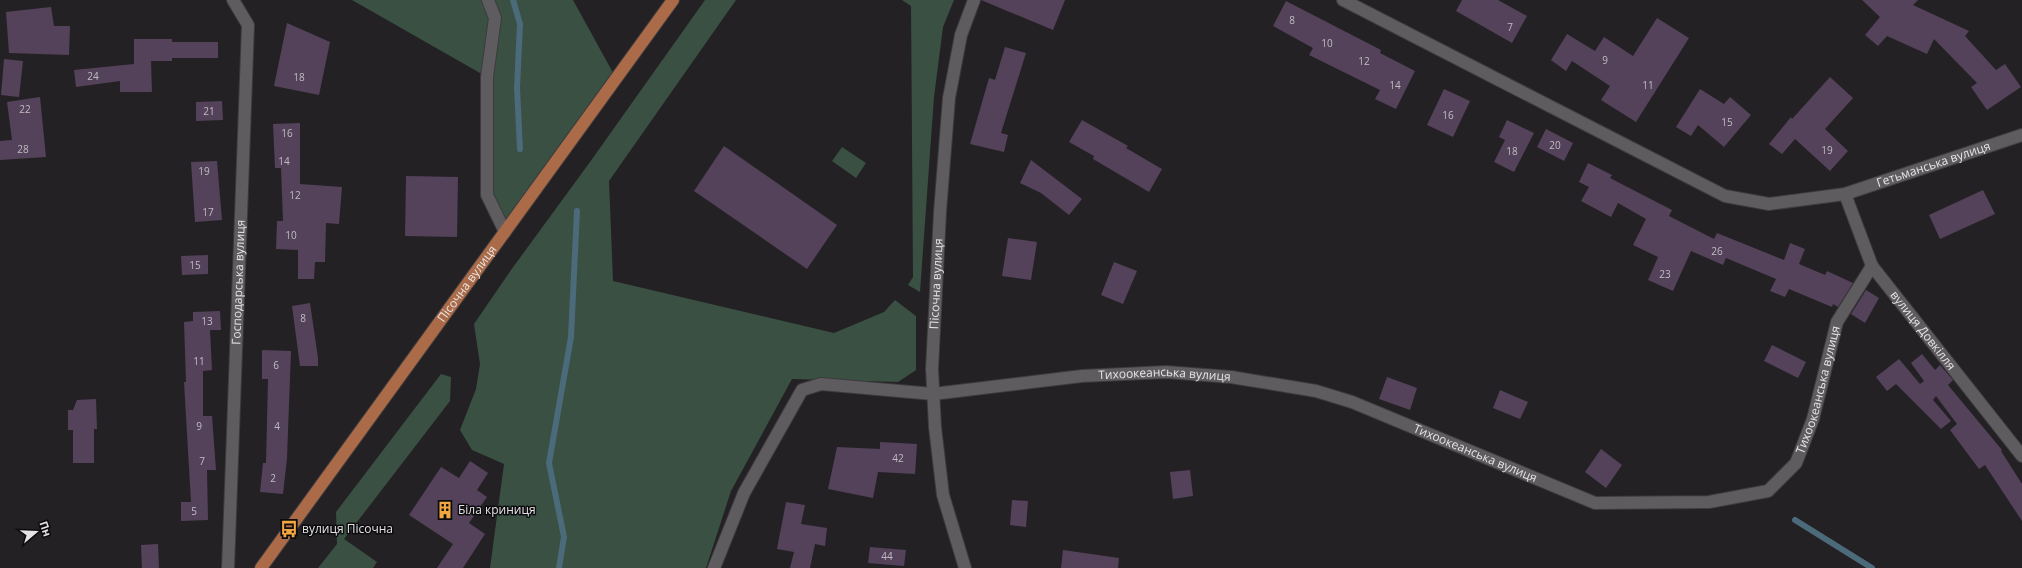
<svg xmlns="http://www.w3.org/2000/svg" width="2022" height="568" font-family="'Open Sans',sans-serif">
	<rect width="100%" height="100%" fill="#242124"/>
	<path fill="#395043" d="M 352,0 L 573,0 L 617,80 L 505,232 L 487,195 L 487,77 Z
		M 705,0 L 736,0 L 609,181 L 613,281 L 834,333 L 884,312 L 895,300 L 916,316 L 916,370 L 898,382 L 792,379 L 731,491 L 706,568 L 490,568 L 504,464 L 472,450 L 460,430 L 476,389 L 480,364 L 474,324 L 511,270 L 590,162 Z
		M 902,0 L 954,0 L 943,27 L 934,97 L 920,292 L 908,285 L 913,277 L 911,6 Z
		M 842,147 L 866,163 L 856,178 L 832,161 Z
		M 441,374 L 451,377 L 450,401 L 344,539 L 377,562 L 373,568 L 318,568 L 337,544 L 336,512 Z"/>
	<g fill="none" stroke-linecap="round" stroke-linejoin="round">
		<path stroke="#4b6a7a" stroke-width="6" d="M 513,0 L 520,24 L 517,88 L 520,149
			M 1795,520 L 1872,568
			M 559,568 L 564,537 L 549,463 L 571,337 L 577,211"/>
	</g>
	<path fill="#53425a" d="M 981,0 L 1065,0 L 1053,30 Z
		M 1462,0 L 1498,0 L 1527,16 L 1512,43 L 1456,11 Z
		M 1862,0 L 1918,0 L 1913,5 L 1969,31 L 1965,36 L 1996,70 L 2005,64 L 2021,87 L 1987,110 L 1971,87 L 1977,83 L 1934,39 L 1927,54 L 1887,36 L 1878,46 L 1865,35 L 1880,17 Z
		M 1286,1 L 1381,50 L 1380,53 L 1415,71 L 1396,109 L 1375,99 L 1380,90 L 1309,55 L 1313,48 L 1273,26 Z
		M 51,7 L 54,26 L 70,26 L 69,55 L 9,53 L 6,12 Z
		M 1657,18 L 1689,38 L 1636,122 L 1601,100 L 1610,86 L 1572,61 L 1566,71 L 1551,60 L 1567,34 L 1595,51 L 1604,37 L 1633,56 Z
		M 287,23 L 330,42 L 319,95 L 274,86 Z
		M 134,39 L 172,39 L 172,42 L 218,42 L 218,58 L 172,58 L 172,61 L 151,61 L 152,92 L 120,92 L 120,81 L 76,87 L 74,70 L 134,64 Z
		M 1005,47 L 1026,53 L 1001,133 L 1008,135 L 1004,152 L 970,144 L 989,78 L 995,80 Z
		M 4,59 L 23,61 L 19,97 L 1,95 Z
		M 1830,77 L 1853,98 L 1825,129 L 1848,151 L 1830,171 L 1795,139 L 1782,154 L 1769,144 L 1791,117 L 1792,119 Z
		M 1444,89 L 1470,101 L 1453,137 L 1427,125 Z
		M 1700,89 L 1724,104 L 1730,97 L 1751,115 L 1724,147 L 1698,125 L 1691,136 L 1676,127 Z
		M 40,97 L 46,157 L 0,160 L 0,141 L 12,140 L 7,102 Z
		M 222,101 L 223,120 L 196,121 L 196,102 Z
		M 1082,120 L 1128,146 L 1126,148 L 1162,169 L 1149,192 L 1093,159 L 1094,156 L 1069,142 Z
		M 1507,120 L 1534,133 L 1514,172 L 1494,162 L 1505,140 L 1499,137 Z
		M 300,123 L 300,184 L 342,187 L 339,224 L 326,223 L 325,262 L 315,262 L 314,279 L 298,279 L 298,250 L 276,249 L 277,221 L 283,221 L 281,168 L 275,168 L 273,124 Z
		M 1546,129 L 1573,143 L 1564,161 L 1537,147 Z
		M 724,146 L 837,225 L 807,269 L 694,191 Z
		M 1031,160 L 1082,199 L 1069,215 L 1041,193 L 1020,183 Z
		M 217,161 L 222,220 L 195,222 L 191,162 Z
		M 1588,163 L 1612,175 L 1610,178 L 1672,210 L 1669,216 L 1714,239 L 1717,233 L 1784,260 L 1790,243 L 1805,249 L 1799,264 L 1825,275 L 1827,271 L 1853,283 L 1838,307 L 1833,304 L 1832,307 L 1789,289 L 1785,297 L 1770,291 L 1776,279 L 1726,258 L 1723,265 L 1691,251 L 1673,291 L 1648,280 L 1658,257 L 1633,245 L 1646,219 L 1618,203 L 1611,217 L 1581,201 L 1589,187 L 1579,182 Z
		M 406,176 L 458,177 L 457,237 L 405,236 Z
		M 1983,190 L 1995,214 L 1940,239 L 1929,215 Z
		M 1008,238 L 1037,242 L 1031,280 L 1002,276 Z
		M 208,255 L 208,274 L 182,275 L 181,256 Z
		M 1114,262 L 1137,271 L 1123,304 L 1101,295 Z
		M 1866,290 L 1879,298 L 1865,323 L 1851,314 Z
		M 310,303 L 318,358 L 318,366 L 300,366 L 292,306 Z
		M 220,311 L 221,330 L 210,330 L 212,370 L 203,371 L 203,416 L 212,416 L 216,470 L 207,470 L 208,520 L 181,521 L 181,502 L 191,502 L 184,382 L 186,382 L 184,322 L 193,321 L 193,312 Z
		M 1772,345 L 1806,362 L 1798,378 L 1764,361 Z
		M 262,350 L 291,351 L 287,458 L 283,494 L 260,492 L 263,463 L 266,463 L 268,379 L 262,379 Z
		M 1922,354 L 1935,370 L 1940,365 L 1953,380 L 1948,385 L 2002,450 L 2001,451 L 2022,484 L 2022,521 L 1985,465 L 1979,469 L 1950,430 L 1957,424 L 1936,396 L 1933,400 L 1951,421 L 1941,429 L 1896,384 L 1887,391 L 1876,377 L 1899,359 L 1920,384 L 1924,381 L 1911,363 Z
		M 1387,377 L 1417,388 L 1410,410 L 1379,399 Z
		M 1500,390 L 1528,402 L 1520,419 L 1493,408 Z
		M 96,399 L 97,429 L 94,429 L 94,463 L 73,463 L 73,430 L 68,430 L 68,410 L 73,410 L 77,400 Z
		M 880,442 L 917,444 L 915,474 L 878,472 L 873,498 L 828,489 L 837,447 L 880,449 Z
		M 1601,449 L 1622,465 L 1606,488 L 1585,472 Z
		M 470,461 L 488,473 L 477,490 L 487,497 L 469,523 L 485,534 L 463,568 L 437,568 L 453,544 L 409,515 L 441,467 L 459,478 Z
		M 1190,470 L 1193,496 L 1173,499 L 1170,472 Z
		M 1012,500 L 1028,501 L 1026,527 L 1010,525 Z
		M 786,502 L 805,505 L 801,524 L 827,528 L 825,546 L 815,544 L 810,568 L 790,568 L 794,552 L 777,549 Z
		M 158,544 L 159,568 L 142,568 L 141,545 Z
		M 870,547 L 906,550 L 904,566 L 868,563 Z
		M 1063,550 L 1119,558 L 1118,568 L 1061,568 Z"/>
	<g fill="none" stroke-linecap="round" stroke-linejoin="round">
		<g stroke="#3d3b3d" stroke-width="14">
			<g id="minor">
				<path d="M 488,0 L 495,18 L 487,77 L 487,195 L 505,232"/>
				<path id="s1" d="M 1845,194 L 1872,266 L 2022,456"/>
				<path id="s2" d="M 228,568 L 248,25 L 233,0"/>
				<path id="s3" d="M 714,568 L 744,493 L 802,390 L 821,384 L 933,394 L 1082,376 L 1166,372 L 1231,377 L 1316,391 L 1352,402 L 1595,503 L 1709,502 L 1768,491 L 1796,463 L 1813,419 L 1837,322 L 1872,266"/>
				<path id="s4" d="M 965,568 L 943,495 L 935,427 L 932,369 L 940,212 L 949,98 L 961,35 L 974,0"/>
			</g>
		</g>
		<g stroke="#3d3b3d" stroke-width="14">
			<g id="tertiary">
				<path id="s5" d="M 1343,0 L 1725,196 L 1769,204 L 1845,194 L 2022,135"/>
			</g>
		</g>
		<g stroke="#3d3b3d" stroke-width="14">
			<g id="primary">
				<path id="s6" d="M 261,568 L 673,0"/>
			</g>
		</g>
		<use href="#minor" stroke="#5f5c5f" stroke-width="12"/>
		<use href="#tertiary" stroke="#5f5c5f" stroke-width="12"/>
		<use href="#primary" stroke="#ab6b48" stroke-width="12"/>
	</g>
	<defs>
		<g id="building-bare" transform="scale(1.38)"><path d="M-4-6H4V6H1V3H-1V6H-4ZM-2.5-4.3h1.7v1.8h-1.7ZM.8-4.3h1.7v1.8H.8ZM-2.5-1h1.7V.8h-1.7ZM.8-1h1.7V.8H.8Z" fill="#f1a63f" stroke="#0c0b0d" stroke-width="2.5" paint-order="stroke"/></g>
		<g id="bus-bare" transform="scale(1.38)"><path d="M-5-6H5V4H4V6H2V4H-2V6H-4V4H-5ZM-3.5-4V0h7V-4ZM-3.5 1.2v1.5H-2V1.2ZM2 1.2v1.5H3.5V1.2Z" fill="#f1a63f" stroke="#0c0b0d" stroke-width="2.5" paint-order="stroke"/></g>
	</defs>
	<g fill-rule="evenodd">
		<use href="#building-bare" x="445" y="510"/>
		<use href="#bus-bare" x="289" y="529"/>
	</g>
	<g text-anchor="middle" stroke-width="3" stroke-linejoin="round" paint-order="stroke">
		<g font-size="10" fill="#c0bbc2">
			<text x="1292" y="24">8</text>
			<text x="1510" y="31">7</text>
			<text x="1327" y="47">10</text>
			<text x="1605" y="64">9</text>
			<text x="1364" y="65">12</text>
			<text x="93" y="80">24</text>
			<text x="299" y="81">18</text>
			<text x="1395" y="89">14</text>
			<text x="1648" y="89">11</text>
			<text x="25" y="113">22</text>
			<text x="209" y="115">21</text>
			<text x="1448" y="119">16</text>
			<text x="1727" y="126">15</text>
			<text x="287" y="137">16</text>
			<text x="1555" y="149">20</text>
			<text x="23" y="153">28</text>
			<text x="1827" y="154">19</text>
			<text x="1512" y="155">18</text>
			<text x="284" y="165">14</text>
			<text x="204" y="175">19</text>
			<text x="295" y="199">12</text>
			<text x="208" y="216">17</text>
			<text x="291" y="239">10</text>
			<text x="1717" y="255">26</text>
			<text x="195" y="269">15</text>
			<text x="1665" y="278">23</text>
			<text x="303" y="322">8</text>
			<text x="207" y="325">13</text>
			<text x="199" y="365">11</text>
			<text x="276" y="369">6</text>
			<text x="199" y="430">9</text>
			<text x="277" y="430">4</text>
			<text x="898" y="462">42</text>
			<text x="202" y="465">7</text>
			<text x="273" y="482">2</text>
			<text x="194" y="515">5</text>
			<text x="887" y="560">44</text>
		</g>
		<g font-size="12" fill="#e5e3e5" stroke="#0c0b0d">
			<text dy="4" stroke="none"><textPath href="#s5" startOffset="644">Гетьманська вулиця</textPath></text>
			<text dy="4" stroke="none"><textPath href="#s2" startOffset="286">Господарська вулиця</textPath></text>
			<text dy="4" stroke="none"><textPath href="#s6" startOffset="351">Пісочна вулиця</textPath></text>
			<text dy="4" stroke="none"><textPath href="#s4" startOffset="288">Пісочна вулиця</textPath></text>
			<text dy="4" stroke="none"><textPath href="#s1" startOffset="159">вулиця Довкілля</textPath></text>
			<text dy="4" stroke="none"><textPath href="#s3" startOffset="564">Тихоокеанська вулиця</textPath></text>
			<text dy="4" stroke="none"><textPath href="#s3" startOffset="1308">Тихоокеанська вулиця</textPath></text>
			<text dy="4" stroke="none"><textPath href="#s3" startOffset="888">Тихоокеанська вулиця</textPath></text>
		</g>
		<g font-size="12" fill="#e5e3e5" stroke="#0c0b0d" text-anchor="start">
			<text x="458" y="514">Біла криниця</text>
			<text x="302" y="533">вулиця Пісочна</text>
		</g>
	</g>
	<g transform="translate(36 532) rotate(71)" stroke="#0c0b0d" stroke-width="3" paint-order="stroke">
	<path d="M0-3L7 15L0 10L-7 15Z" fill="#e5e3e5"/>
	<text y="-6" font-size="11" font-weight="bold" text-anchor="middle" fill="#e5e3e5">Пн</text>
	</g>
</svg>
